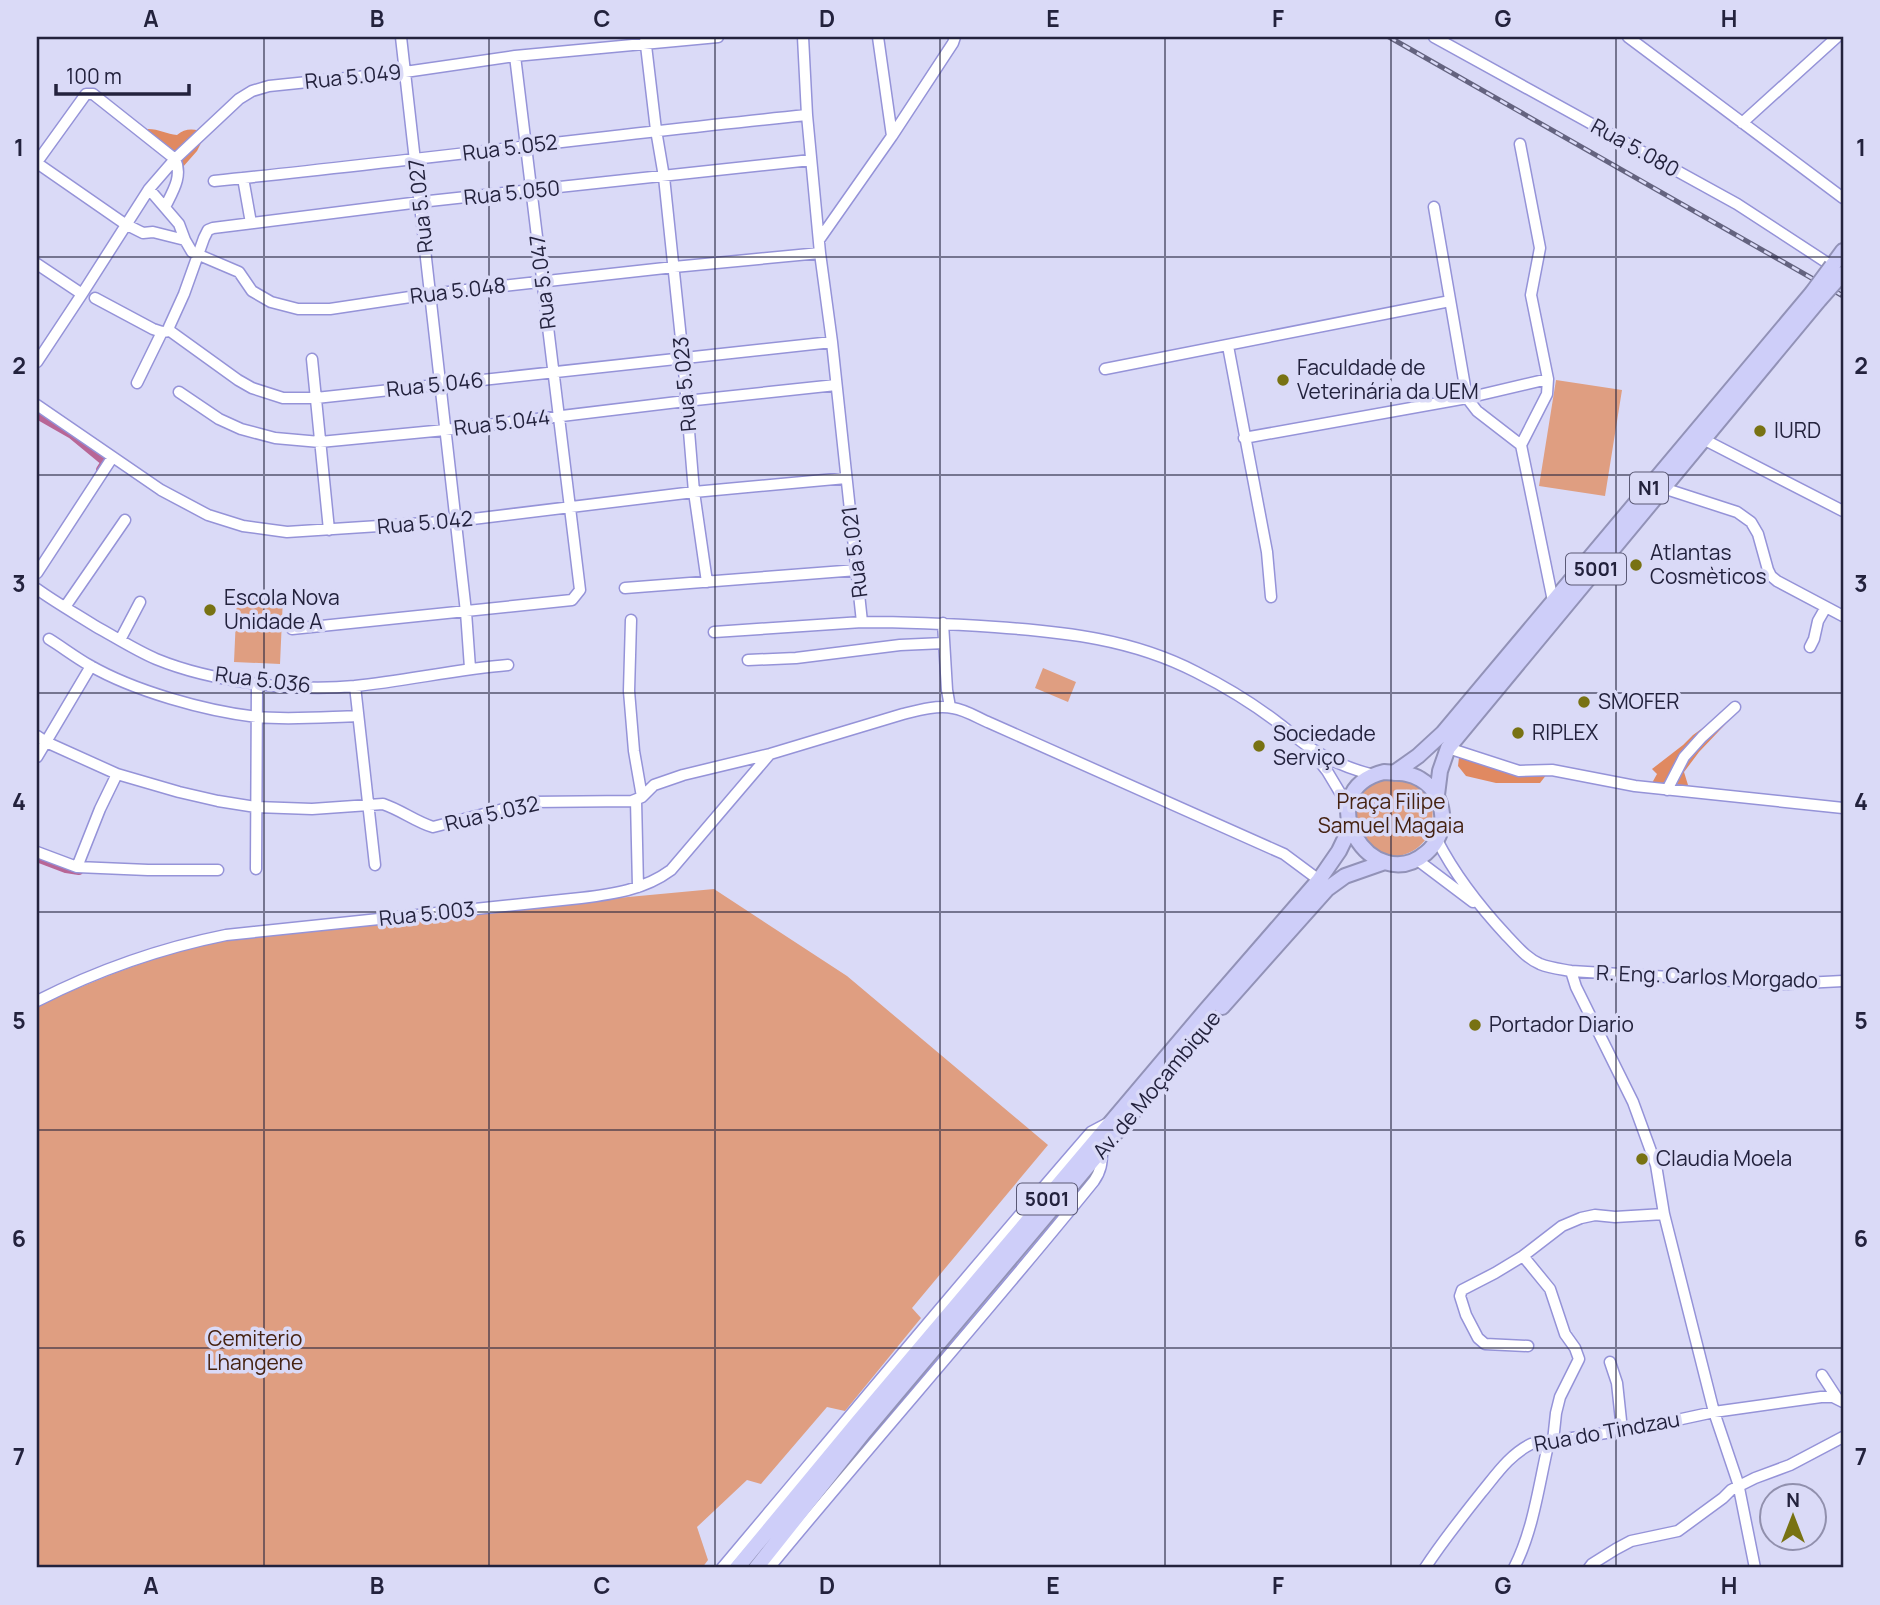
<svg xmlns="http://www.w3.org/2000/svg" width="1880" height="1605" font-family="Manrope,sans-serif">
	<rect width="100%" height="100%" fill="#dadaf7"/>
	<path fill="#df9e81" d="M 1556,380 L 1622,390 L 1605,496 L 1539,486 Z
		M 237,595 L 283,597 L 280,664 L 234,662 Z
		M 1043,668 L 1076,682 L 1068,702 L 1035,688 Z
		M 1402,771 C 1411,779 1426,788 1430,799 C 1433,805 1433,814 1432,821 C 1429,847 1408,857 1384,858 L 1354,835 L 1357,787 Z
		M 714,889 L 847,976 L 1048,1145 L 912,1308 L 921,1318 L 845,1411 L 827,1407 L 761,1484 L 747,1480 L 697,1527 L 708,1560 L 702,1568 L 37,1568 L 37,1005 L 115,973 L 193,945 L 265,931 Z"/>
	<path fill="#e08961" d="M 148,129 C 159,129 167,134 177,135 C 186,127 196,129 206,133 L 197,151 L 182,168 L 172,163 L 140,138 Z
		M 1732,707 L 1737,712 L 1699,752 L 1684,772 L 1688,785 L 1685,787 L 1652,783 L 1657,774 L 1652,769 L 1683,745 L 1693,735 Z
		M 1460,749 L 1518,773 L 1547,774 L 1540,783 L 1496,783 L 1466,776 L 1458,766 Z"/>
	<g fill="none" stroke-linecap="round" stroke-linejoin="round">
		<path stroke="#b86696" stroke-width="10" d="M 37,414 L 72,434 L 106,462 L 101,470
			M 37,857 L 66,868 L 79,870"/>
		<g stroke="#9593d8" stroke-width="13">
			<path id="minor" d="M 401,37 L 466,612 L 470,668
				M 645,37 L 656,130 L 664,177 L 683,358 L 694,492 L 707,582
				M 803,37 L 807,115 L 820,253 L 832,342 L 862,622 C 906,622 951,624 995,627 C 1065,632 1132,639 1196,672 C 1224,686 1252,703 1277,722 C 1284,727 1291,733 1298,739 C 1321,757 1345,768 1374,775
				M 878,37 L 892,136
				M 1434,37 L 1737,204 L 1832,266
				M 1628,37 L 1843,198
				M 1742,123 L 1837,37
				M 1520,144 L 1540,248 L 1531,295 L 1548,379 L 1547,394 L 1521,445 L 1553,601
				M 37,162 L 86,94 L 93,94 L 175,159 C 183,176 173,191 165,207
				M 37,163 L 125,224 L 143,233 L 153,232 L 185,240
				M 243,178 L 251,223
				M 214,181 C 411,161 609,135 807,115
				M 149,189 L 179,224 L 185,240 L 192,252 L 239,272 L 252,291 L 271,302 L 298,309 L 330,309 L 430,294 L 674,267 L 820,253
				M 1434,207 L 1467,398 L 1477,411 L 1521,445
				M 819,240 L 892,136 L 953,43 L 955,37
				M 37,264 L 82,294
				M 95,298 L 153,329 L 162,332 L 170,331
				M 170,331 L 169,327 L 184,294 L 204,238 L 208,230 L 213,228 L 420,202 L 811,160
				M 170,331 L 238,380 L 252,388 L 283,398 L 316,398 L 832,342
				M 1228,346 L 1267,552 L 1271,597
				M 312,359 L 329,530
				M 37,362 L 82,294 L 149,189 L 175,159 L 239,99 L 252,91 L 269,86 L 405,72 L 515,56 L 718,37
				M 1105,369 L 1450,301
				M 137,383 L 162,332
				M 179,392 L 219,419 L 241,429 L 275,438 L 320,442 L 445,430 L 686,401 L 836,385
				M 37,405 L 161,490 L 208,515 L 243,526 L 287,532 L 456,521 L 694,492 L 846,478
				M 1244,438 L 1467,398 L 1548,379
				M 1703,439 L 1843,511
				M 1663,488 L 1737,512 L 1751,522 L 1758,534 L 1768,570 L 1771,576 L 1777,581 L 1843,616
				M 37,573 L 112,458
				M 625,588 L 857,570
				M 37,589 C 55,602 76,614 95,626 C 115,637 135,650 156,659 C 212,682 295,692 355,686 C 406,681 457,669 508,665
				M 65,607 L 125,520
				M 631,620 L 629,691 L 634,751 L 642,797
				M 943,623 L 947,690 L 950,707
				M 292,629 L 572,600 L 580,590 L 515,56
				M 714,632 L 862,622
				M 49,639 C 62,647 75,657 89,665 C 134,691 205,711 257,717 C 290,720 325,717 358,716
				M 120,640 L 140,602
				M 1810,647 L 1814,639 L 1818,621 L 1826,607
				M 748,660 L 796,658 L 900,645 L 944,643
				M 355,686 L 375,865
				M 37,736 L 46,742 L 117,774 L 179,792 L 218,801 L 256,807 L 312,809 L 383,804 C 401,810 416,822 433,827 L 531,802 L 632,801 L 642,797 L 654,785 L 683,775 L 770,754 L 903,714 C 919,710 937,705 953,708 C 966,710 978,718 990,723 L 1284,854 L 1319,880
				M 1448,748 L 1519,771 L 1552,770 L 1635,786 L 1843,808
				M 1313,753 L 1327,771 L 1348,806
				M 37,757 L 91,666
				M 1667,790 L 1684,757 L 1702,737 L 1735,707
				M 636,800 L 638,887
				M 1437,840 C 1455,875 1480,907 1507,936 C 1517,946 1526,958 1540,964 C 1550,968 1560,969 1571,971 L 1785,984 L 1843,981
				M 37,852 L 77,867 L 148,870 L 218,870
				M 1416,859 L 1473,902
				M 77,867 L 100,809 L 117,774
				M 256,869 L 257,683
				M 1571,971 L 1576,987 L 1633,1102 L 1656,1165 L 1664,1214
				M 37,1001 C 96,971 161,948 226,935 L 581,898 C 613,894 644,890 671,870 L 769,755
				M 1523,1256 L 1550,1289 L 1565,1334 L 1575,1348 L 1579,1359 L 1560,1397 L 1556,1413 L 1553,1441
				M 1528,1346 L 1485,1344 L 1478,1338 L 1466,1315 L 1460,1296 L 1462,1290 L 1495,1273 L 1523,1256 L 1562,1226 L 1581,1218 L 1595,1215 L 1615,1217 L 1664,1214 L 1714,1412 L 1738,1483 L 1755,1568
				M 1610,1362 L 1617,1383 L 1622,1430
				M 1822,1375 L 1837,1398
				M 722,1568 C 844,1423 966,1276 1091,1132 L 1108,1123
				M 769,1568 C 876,1438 988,1312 1094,1181 C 1101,1171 1102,1163 1102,1151
				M 1425,1568 C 1442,1542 1461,1518 1481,1493 C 1496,1475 1509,1455 1531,1444 L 1640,1428 L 1714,1412 L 1821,1397 L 1833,1397 L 1843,1402
				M 1514,1568 C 1534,1529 1539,1483 1549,1441
				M 1589,1568 L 1592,1564 L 1616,1549 L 1631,1541 L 1678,1531 L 1723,1498 L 1731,1490 L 1755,1478 L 1790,1465 L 1843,1437"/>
		</g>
		<g stroke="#9292b7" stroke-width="18">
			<path id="highway" d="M 1832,266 L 1843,251
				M 1384,772 C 1397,773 1409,772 1420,779 C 1447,795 1450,833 1426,853 C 1372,899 1306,791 1384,772 Z
				M 1394,773 L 1418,756 L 1443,733 L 1812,293
				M 1437,795 L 1440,771 L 1448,748 L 1819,300
				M 1222,1007 L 1327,889 L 1345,876 L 1385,862
				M 737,1568 L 857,1423 L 1206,1010 L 1319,880 L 1339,851 L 1351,826
				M 756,1568 L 864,1432 L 1166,1073"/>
		</g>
		<use href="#minor" stroke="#fff" stroke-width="10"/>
		<use href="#highway" stroke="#cecef9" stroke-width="14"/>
		<g stroke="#64637f" stroke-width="5">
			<path id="rail" d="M 1389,37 L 1843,296"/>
		</g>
		<use href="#rail" stroke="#dadaf7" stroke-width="2.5" stroke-dasharray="8" stroke-linecap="butt"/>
		<g stroke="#9292b7" stroke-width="18" stroke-linecap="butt">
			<path id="highway-bridge" d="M 1812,293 L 1832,266
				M 1819,300 L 1842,274"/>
		</g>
		<use href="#highway-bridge" stroke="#cecef9" stroke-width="14"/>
	</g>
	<path fill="none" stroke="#23223d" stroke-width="2" stroke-opacity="0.55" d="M 264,37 L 264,1568M 489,37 L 489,1568M 715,37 L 715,1568M 940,37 L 940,1568M 1165,37 L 1165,1568M 1391,37 L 1391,1568M 1616,37 L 1616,1568M 37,257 L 1843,257M 37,475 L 1843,475M 37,693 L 1843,693M 37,912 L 1843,912M 37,1130 L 1843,1130M 37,1348 L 1843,1348"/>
	<g fill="#787213" stroke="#dadaf7" stroke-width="2.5">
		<circle cx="1283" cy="380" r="7"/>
		<circle cx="1760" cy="431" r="7"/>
		<circle cx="1636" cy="565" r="7"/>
		<circle cx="210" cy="610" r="7"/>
		<circle cx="1584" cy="702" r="7"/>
		<circle cx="1518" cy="733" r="7"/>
		<circle cx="1259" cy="746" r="7"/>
		<circle cx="1475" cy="1025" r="7"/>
		<circle cx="1642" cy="1159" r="7"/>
	</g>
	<g text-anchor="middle" stroke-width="7" stroke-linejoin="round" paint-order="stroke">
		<g fill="#dadaf7" stroke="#5a5975" stroke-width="2">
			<rect x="1630" y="472.5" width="38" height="31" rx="5"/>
			<rect x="1566" y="553.5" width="60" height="31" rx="5"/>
			<rect x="1017" y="1183.5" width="60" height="31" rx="5"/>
		</g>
		<g font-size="19" font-weight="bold" fill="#23223d">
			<text x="1649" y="495">N1</text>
			<text x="1596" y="576">5001</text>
			<text x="1047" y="1206">5001</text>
		</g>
		<g font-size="21" fill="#23223d" stroke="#dadaf7">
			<text transform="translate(353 77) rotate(-6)" y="7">Rua 5.049</text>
			<text transform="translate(510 148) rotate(-7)" y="7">Rua 5.052</text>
			<text transform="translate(1635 148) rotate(29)" y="7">Rua 5.080</text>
			<text transform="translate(512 193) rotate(-6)" y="7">Rua 5.050</text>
			<text transform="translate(421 206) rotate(-96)" y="7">Rua 5.027</text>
			<text transform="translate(543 282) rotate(-97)" y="7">Rua 5.047</text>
			<text transform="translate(458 291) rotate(-7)" y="7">Rua 5.048</text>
			<text transform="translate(685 384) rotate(-95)" y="7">Rua 5.023</text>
			<text transform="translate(435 385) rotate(-6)" y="7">Rua 5.046</text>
			<text transform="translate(502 423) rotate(-7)" y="7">Rua 5.044</text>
			<text transform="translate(425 523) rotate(-5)" y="7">Rua 5.042</text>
			<text transform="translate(855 552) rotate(-97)" y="7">Rua 5.021</text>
			<text transform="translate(263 680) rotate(7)" y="7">Rua 5.036</text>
			<text transform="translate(492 814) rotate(-13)" y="7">Rua 5.032</text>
			<text transform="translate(427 914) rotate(-6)" y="7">Rua 5.003</text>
			<text transform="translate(1707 977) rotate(2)" y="7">R. Eng. Carlos Morgado</text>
			<text transform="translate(1157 1085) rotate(-50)" y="7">Av. de Moçambique</text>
			<text transform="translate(1607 1432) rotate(-10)" y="7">Rua do Tindzau</text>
		</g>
		<g font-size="21" fill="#23223d" stroke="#dadaf7" text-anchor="start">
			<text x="1297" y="375">Faculdade de<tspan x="1297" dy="24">Veterinária da UEM</tspan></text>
			<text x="1774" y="438">IURD</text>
			<text x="1650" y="560">Atlantas<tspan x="1650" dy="24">Cosmèticos</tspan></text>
			<text x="224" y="605">Escola Nova<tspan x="224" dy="24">Unidade A</tspan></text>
			<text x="1598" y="709">SMOFER</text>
			<text x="1532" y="740">RIPLEX</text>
			<text x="1273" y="741">Sociedade<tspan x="1273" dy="24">Serviço</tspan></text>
			<text x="1489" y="1032">Portador Diario</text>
			<text x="1656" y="1166">Claudia Moela</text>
		</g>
		<g font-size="21" fill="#452211" stroke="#dadaf7">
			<text x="1391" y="809">Praça Filipe<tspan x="1391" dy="24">Samuel Magaia</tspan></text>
			<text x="255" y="1346">Cemiterio<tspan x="255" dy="24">Lhangene</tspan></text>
		</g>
	</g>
	<rect width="1880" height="1605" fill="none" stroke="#dadaf7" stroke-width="77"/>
	<g transform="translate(1793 1517)"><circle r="33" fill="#dadaf7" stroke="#9190ad" stroke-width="2"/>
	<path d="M0-5L12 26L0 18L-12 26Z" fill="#787213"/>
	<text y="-10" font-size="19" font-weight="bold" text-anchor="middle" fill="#23223d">N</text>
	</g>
	<path d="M56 84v10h133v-10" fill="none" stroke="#23223d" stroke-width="3.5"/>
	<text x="66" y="84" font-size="21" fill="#23223d" stroke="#dadaf7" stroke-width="5" paint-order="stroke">100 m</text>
	<rect x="38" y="38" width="1804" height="1528" fill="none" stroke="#23223d" stroke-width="2.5"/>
	<g font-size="23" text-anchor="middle" font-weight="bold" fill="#23223d">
		<text x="151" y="27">A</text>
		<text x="377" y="27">B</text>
		<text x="602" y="27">C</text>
		<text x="827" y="27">D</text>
		<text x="1053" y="27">E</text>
		<text x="1278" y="27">F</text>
		<text x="1503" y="27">G</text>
		<text x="1729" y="27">H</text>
		<text x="19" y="156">1</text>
		<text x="1861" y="156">1</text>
		<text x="19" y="374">2</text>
		<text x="1861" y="374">2</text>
		<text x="19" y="592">3</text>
		<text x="1861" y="592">3</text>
		<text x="19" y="810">4</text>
		<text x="1861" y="810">4</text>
		<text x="19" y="1029">5</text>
		<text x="1861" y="1029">5</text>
		<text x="19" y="1247">6</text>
		<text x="1861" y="1247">6</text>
		<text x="19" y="1465">7</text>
		<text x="1861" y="1465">7</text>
		<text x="151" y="1594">A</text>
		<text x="377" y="1594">B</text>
		<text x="602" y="1594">C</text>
		<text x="827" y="1594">D</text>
		<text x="1053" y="1594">E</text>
		<text x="1278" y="1594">F</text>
		<text x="1503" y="1594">G</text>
		<text x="1729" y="1594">H</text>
	</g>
</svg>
